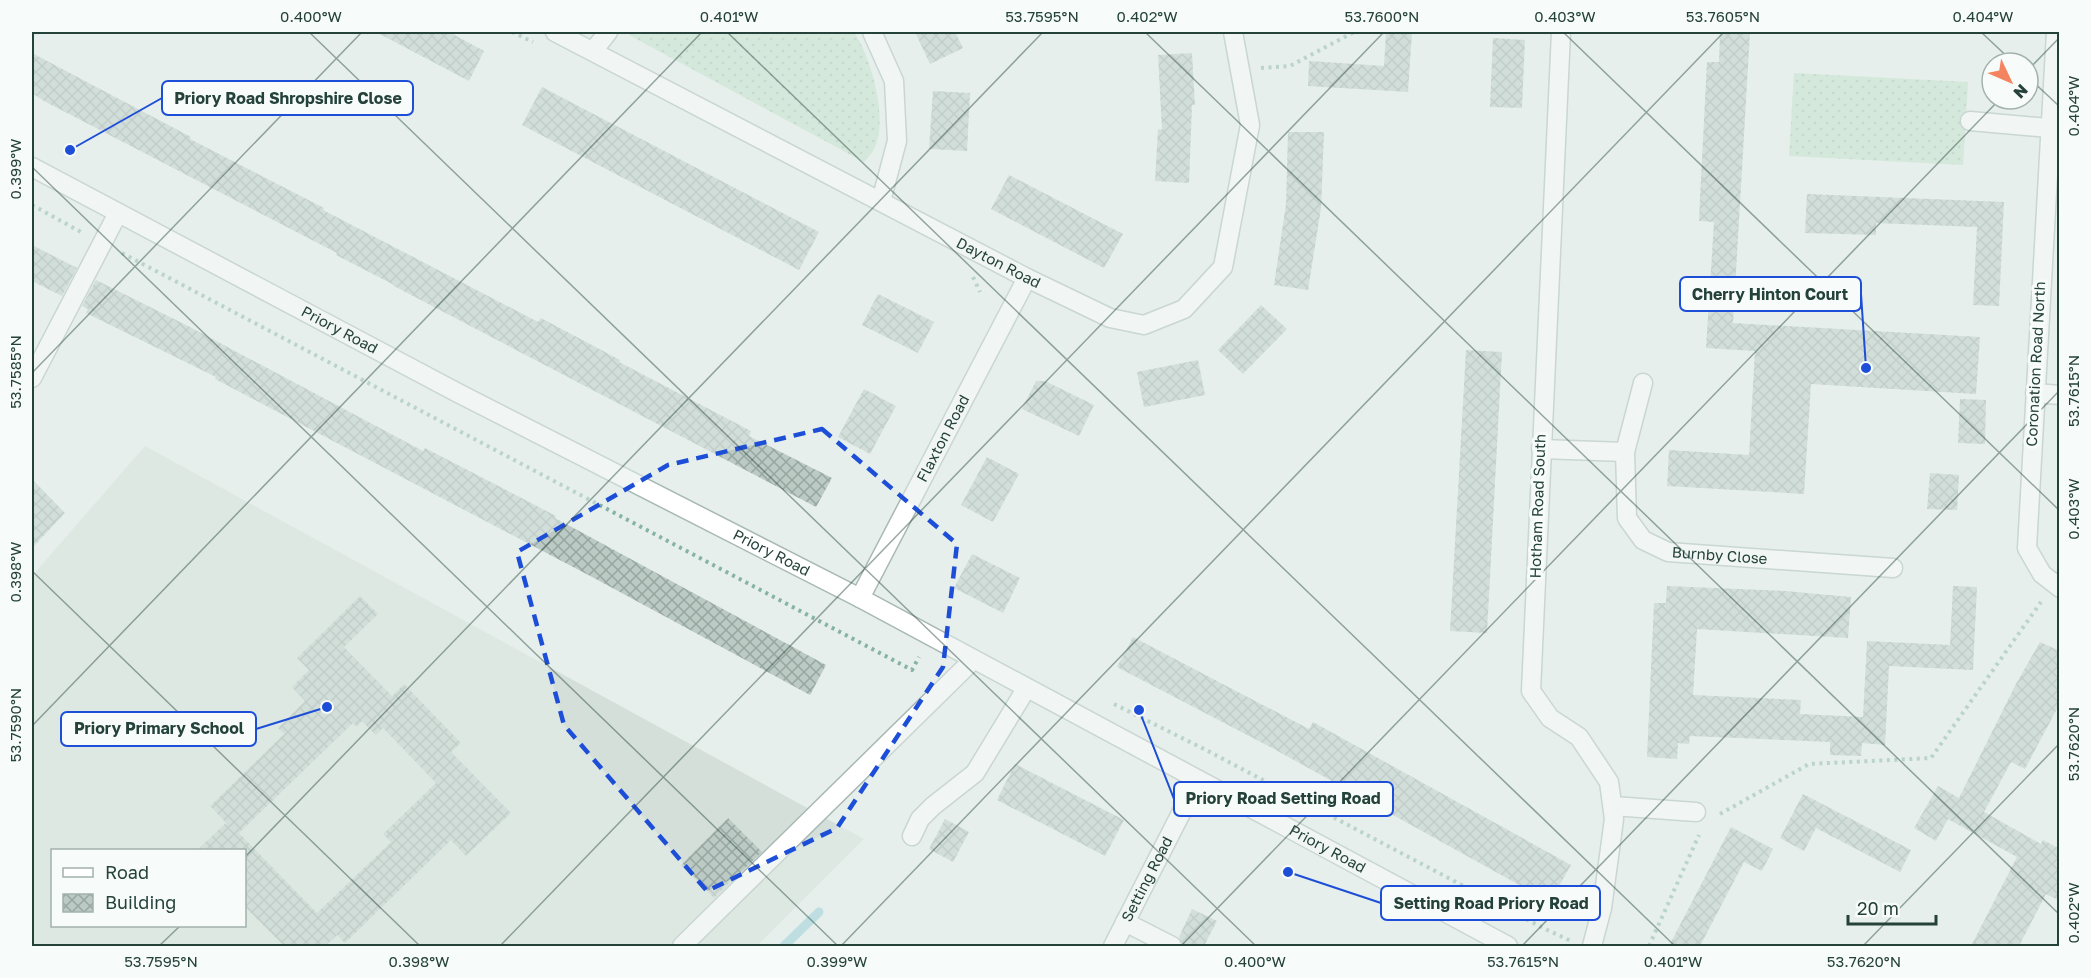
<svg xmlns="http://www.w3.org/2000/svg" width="2091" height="978" font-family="'Golos Text',sans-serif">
	<defs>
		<pattern id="grass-dots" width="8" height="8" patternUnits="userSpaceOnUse" patternTransform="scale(1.5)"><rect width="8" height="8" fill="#bfe0c8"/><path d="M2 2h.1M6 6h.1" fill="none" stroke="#a4c1ad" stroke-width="1.8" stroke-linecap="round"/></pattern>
		<pattern id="building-cross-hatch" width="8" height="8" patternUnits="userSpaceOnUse" patternTransform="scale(1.5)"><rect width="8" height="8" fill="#bbcac4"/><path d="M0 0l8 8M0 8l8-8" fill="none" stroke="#98a6a0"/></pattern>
	</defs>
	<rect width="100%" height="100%" fill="#e6efeb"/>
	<path fill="#d4dfda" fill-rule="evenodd" d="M 145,446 L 864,839 L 757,946 L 32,946 L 32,576 ZM 52,850 L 244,850 L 244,926 L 52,926 Z"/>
	<path fill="url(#grass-dots)" d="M 631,32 L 854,32 C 871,57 890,122 873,151 C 871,154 867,158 864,162 L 629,35 Z
		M 1794,73 L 1968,82 L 1963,165 L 1789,156 Z"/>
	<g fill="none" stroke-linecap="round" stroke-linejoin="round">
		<path stroke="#8ec9d4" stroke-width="9" d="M 784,946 L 819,912"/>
	</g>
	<path fill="url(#building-cross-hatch)" fill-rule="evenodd" d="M 376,32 L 449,32 L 484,51 L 469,81 Z
		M 915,32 L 955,32 L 963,48 L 930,64 Z
		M 1386,32 L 1412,32 L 1408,92 L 1308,86 L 1309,61 L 1384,66 Z
		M 1720,32 L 1750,32 L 1733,323 L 1980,337 L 1976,394 L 1811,384 L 1804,494 L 1667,486 L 1669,450 L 1749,455 L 1755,351 L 1706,348 L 1714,222 L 1699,221 L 1700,198 L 1707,62 L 1719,62 Z
		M 1493,38 L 1525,40 L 1522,108 L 1490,107 Z
		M 32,53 L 191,137 L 190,139 L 324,208 L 323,210 L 396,248 L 538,322 L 541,318 L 620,360 L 619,362 L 751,431 L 749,436 L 832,478 L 816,507 L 394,286 L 394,285 L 336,255 L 337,253 L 44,101 L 32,93 Z
		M 1192,53 L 1195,105 L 1192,105 L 1189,183 L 1155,181 L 1158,129 L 1162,130 L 1158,55 Z
		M 542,87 L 819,232 L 799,270 L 522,125 Z
		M 933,91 L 970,93 L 967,151 L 929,149 Z
		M 1288,132 L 1324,132 L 1321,208 L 1308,290 L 1274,285 L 1286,204 Z
		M 1009,175 L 1123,234 L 1104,268 L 991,209 Z
		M 1807,194 L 2004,202 L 1999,306 L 1973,305 L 1977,227 L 1876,223 L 1876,235 L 1805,233 Z
		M 32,245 L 77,268 L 62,296 L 32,281 Z
		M 96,280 L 188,326 L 423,451 L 425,448 L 556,516 L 555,518 L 826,665 L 810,695 L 594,578 L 215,379 L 216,377 L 86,313 L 88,309 L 82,306 Z
		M 878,294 L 934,322 L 918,353 L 862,325 Z
		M 1261,305 L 1287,329 L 1243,374 L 1218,350 Z
		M 1466,350 L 1502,352 L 1487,633 L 1450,631 Z
		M 1198,360 L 1205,395 L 1144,407 L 1137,372 Z
		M 1036,381 L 1045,381 L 1094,405 L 1079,436 L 1022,409 Z
		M 864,389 L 896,406 L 870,454 L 838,437 Z
		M 1960,399 L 1986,400 L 1985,444 L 1958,443 Z
		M 987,457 L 1019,474 L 993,522 L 961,505 Z
		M 1930,473 L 1959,475 L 1957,510 L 1927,509 Z
		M 32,479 L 65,513 L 32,548 Z
		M 972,554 L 1020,578 L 1003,613 L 954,588 Z
		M 1667,586 L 1785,591 L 1851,597 L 1848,638 L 1697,629 L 1693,695 L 1801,700 L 1800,714 L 1863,717 L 1867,641 L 1950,645 L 1953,586 L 1977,587 L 1973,670 L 1889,666 L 1885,745 L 1862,743 L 1861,756 L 1830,755 L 1830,742 L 1690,736 L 1689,744 L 1678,743 L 1677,759 L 1647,757 L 1654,603 L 1666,603 Z
		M 360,596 L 378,614 L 344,647 L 392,696 L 404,684 L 461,743 L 451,752 L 511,813 L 466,856 L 451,840 L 345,943 L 337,935 L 325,946 L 284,946 L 244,906 L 244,850 L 197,850 L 226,823 L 210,806 L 284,734 L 278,728 L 305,701 L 292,687 L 309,670 L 297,658 ZM 362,721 L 376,735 L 383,728 L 436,783 L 383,834 L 391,842 L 317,913 L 239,833 L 353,723 L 357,727 Z
		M 1133,637 L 1309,729 L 1313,722 L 1571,865 L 1550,902 L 1274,749 L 1117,667 Z
		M 2040,642 L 2060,651 L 2060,703 L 2025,769 L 2011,762 L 1984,812 L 2041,844 L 2043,840 L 2060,849 L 2060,901 L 2046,894 L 2019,946 L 1971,946 L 2017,857 L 1948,819 L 1936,841 L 1914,828 L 1938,786 L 1959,798 L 2016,684 Z
		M 1015,764 L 1124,820 L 1105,856 L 997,800 Z
		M 1803,794 L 1911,850 L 1900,872 L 1816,828 L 1804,851 L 1780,838 Z
		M 728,818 L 762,852 L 714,898 L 681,865 Z
		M 945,819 L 969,832 L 953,862 L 929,849 Z
		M 1731,827 L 1773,849 L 1762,871 L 1744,862 L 1700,946 L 1669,946 Z
		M 1192,909 L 1217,921 L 1204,946 L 1183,946 L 1179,937 Z"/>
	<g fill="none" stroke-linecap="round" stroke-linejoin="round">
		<g stroke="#a8b8b2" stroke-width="21">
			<g id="minor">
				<path id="s1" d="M 555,32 L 1027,278 L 1110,318 L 1144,325 L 1184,309 L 1223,267 L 1250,125 L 1233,32"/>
				<path d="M 872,32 L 894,81 L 897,141 L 881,201"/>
				<path d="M 1561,32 L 1531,691 L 1550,718 L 1579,737 L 1609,782 L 1614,819 L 1602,908 L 1592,946"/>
				<path d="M 2056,32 L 2027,548 L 2042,574 L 2060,588"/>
				<path d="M 593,51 L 608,32"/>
				<path d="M 1970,121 L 2049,128"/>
				<path id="s2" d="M 32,167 L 458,393 L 860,598 L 1508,946"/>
				<path d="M 32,378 L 118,213"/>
				<path id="s3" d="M 1643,383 L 1625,452 L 1627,518 L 1643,540 L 1668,552 L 1893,568"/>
				<path d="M 2035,393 L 2060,395"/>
				<path d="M 1541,449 L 1625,452"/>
				<path id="s4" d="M 860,598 L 1027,278"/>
				<path d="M 1613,806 L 1696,812"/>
				<path d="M 912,836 L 920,819 L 933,806 L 975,773 L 1026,689"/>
				<path d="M 1125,922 L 1172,946"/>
				<path d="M 682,946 L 973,660"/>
				<path id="s5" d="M 1113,946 L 1198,780"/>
			</g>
		</g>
		<path stroke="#86b3a5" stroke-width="4" stroke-dasharray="3 4.5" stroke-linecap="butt" d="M 512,32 L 533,42
			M 1261,68 L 1290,66 L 1354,32
			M 32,205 L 81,232
			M 122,253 L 912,670 L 919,657
			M 973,277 L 980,292
			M 1114,704 L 1208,751 L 1543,928 L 1571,941
			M 1720,814 L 1809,764 L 1931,758 L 2041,602
			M 1649,946 L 1699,835"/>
		<use href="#minor" stroke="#fff" stroke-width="18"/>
	</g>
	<path d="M0 0H2091V978H0ZM 822,429 L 957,544 L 943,667 L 837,828 L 707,891 L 564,725 L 517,552 L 668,465 Z" fill="#e6efeb" fill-opacity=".55" fill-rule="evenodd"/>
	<path fill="none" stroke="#1d4ed8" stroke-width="4.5" stroke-dasharray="12 8" stroke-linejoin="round" d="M 822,429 L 957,544 L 943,667 L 837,828 L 707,891 L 564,725 L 517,552 L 668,465 Z"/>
	<path fill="none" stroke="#24423a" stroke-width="1.5" stroke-opacity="0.45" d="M 309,32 L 1256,946M 727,32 L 1675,946M 1145,32 L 2060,915M 1563,32 L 2060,511M 1981,32 L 2014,63M 2028,70 L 2060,37M 2028,77 L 2060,107M 32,167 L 838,946M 32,373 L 362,32M 32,571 L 420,946M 32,726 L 702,32M 244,858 L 1043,32M 159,946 L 180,926M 500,946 L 1384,32M 841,946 L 1724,32M 1181,946 L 2000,99M 1522,946 L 2060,390M 1863,946 L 2060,743"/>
	<g text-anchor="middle" stroke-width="6" stroke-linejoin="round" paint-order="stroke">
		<g font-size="15" fill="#24423a" stroke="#f7fbf9">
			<text dy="5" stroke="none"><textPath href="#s1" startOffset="500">Dayton Road</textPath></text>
			<text dy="5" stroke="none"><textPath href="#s2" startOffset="348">Priory Road</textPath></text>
			<text transform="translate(2036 364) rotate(-87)" y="5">Coronation Road North</text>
			<text dy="5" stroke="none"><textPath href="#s4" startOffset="180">Flaxton Road</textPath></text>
			<text transform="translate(1538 506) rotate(-88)" y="5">Hotham Road South</text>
			<text dy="5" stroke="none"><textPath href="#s2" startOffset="834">Priory Road</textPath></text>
			<text dy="5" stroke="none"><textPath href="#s3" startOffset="244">Burnby Close</textPath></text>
			<text dy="5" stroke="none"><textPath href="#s2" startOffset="1464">Priory Road</textPath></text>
			<text dy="5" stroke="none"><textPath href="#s5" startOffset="75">Setting Road</textPath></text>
		</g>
	</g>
	<path fill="none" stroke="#1d4ed8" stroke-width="2" d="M70 150L162 98M1866 368L1861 294M327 707L256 729M1139 710L1174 799M1288 872L1381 903"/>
	<g fill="#1d4ed8" stroke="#f7fbf9" stroke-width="2">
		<circle cx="70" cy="150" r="6"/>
		<circle cx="1866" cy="368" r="6"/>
		<circle cx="327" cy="707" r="6"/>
		<circle cx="1139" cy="710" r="6"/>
		<circle cx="1288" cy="872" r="6"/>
	</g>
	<g fill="#f7fbf9" stroke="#1d4ed8" stroke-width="2">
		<rect x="162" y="81" width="251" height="34" rx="6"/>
		<rect x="1680" y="277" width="181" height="34" rx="6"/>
		<rect x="61" y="712" width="195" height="34" rx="6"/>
		<rect x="1174" y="782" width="219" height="34" rx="6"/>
		<rect x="1381" y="886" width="219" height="34" rx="6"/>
	</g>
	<g font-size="16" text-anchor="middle" font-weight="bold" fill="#24423a">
		<text x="288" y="104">Priory Road Shropshire Close</text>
		<text x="1770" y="300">Cherry Hinton Court</text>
		<text x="159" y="734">Priory Primary School</text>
		<text x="1283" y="804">Priory Road Setting Road</text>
		<text x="1491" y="909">Setting Road Priory Road</text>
	</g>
	<rect width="2091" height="978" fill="none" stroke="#f7fbf9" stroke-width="66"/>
	<rect x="51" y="849" width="195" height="78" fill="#f7fbf9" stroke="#a3b1ad" stroke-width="1.5"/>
	<rect x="63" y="868" width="30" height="9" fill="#ffffff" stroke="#a3b1ad" stroke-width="1.5"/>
	<text x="105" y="879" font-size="18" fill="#24423a">Road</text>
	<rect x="63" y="894" width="30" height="18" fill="url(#building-cross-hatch)" stroke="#a3b1ad" stroke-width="1.5"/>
	<text x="105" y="909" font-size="18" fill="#24423a">Building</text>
	<g transform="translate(2010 81) rotate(134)"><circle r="28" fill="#f7fbf9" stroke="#a3b1ad" stroke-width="1.5"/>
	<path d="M0-4.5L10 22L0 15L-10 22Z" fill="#f4845f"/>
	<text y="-9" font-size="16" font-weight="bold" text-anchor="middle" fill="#24423a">N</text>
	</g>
	<path d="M1848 915v9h88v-9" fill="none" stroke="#24423a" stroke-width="3"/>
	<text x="1857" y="915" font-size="18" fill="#24423a" stroke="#f7fbf9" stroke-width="4.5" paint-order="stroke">20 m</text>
	<rect x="33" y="33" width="2025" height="912" fill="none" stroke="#24423a" stroke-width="2"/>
	<g font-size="15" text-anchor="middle" fill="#24423a">
		<text x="311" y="22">0.400°W</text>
		<text x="729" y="22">0.401°W</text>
		<text x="1042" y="22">53.7595°N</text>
		<text x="1147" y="22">0.402°W</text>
		<text x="1382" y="22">53.7600°N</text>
		<text x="1565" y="22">0.403°W</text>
		<text x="1723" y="22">53.7605°N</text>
		<text x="1983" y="22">0.404°W</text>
		<text transform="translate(2074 106) rotate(-90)" y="5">0.404°W</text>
		<text transform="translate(16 169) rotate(-90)" y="5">0.399°W</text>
		<text transform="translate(16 372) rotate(-90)" y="5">53.7585°N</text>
		<text transform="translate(2074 391) rotate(-90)" y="5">53.7615°N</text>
		<text transform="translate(2074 509) rotate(-90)" y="5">0.403°W</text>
		<text transform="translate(16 572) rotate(-90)" y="5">0.398°W</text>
		<text transform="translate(16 725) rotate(-90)" y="5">53.7590°N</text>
		<text transform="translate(2074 744) rotate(-90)" y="5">53.7620°N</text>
		<text transform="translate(2074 913) rotate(-90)" y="5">0.402°W</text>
		<text x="161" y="967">53.7595°N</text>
		<text x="419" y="967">0.398°W</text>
		<text x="837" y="967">0.399°W</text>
		<text x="1255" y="967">0.400°W</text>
		<text x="1523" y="967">53.7615°N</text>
		<text x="1673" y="967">0.401°W</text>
		<text x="1864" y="967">53.7620°N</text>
	</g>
</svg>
